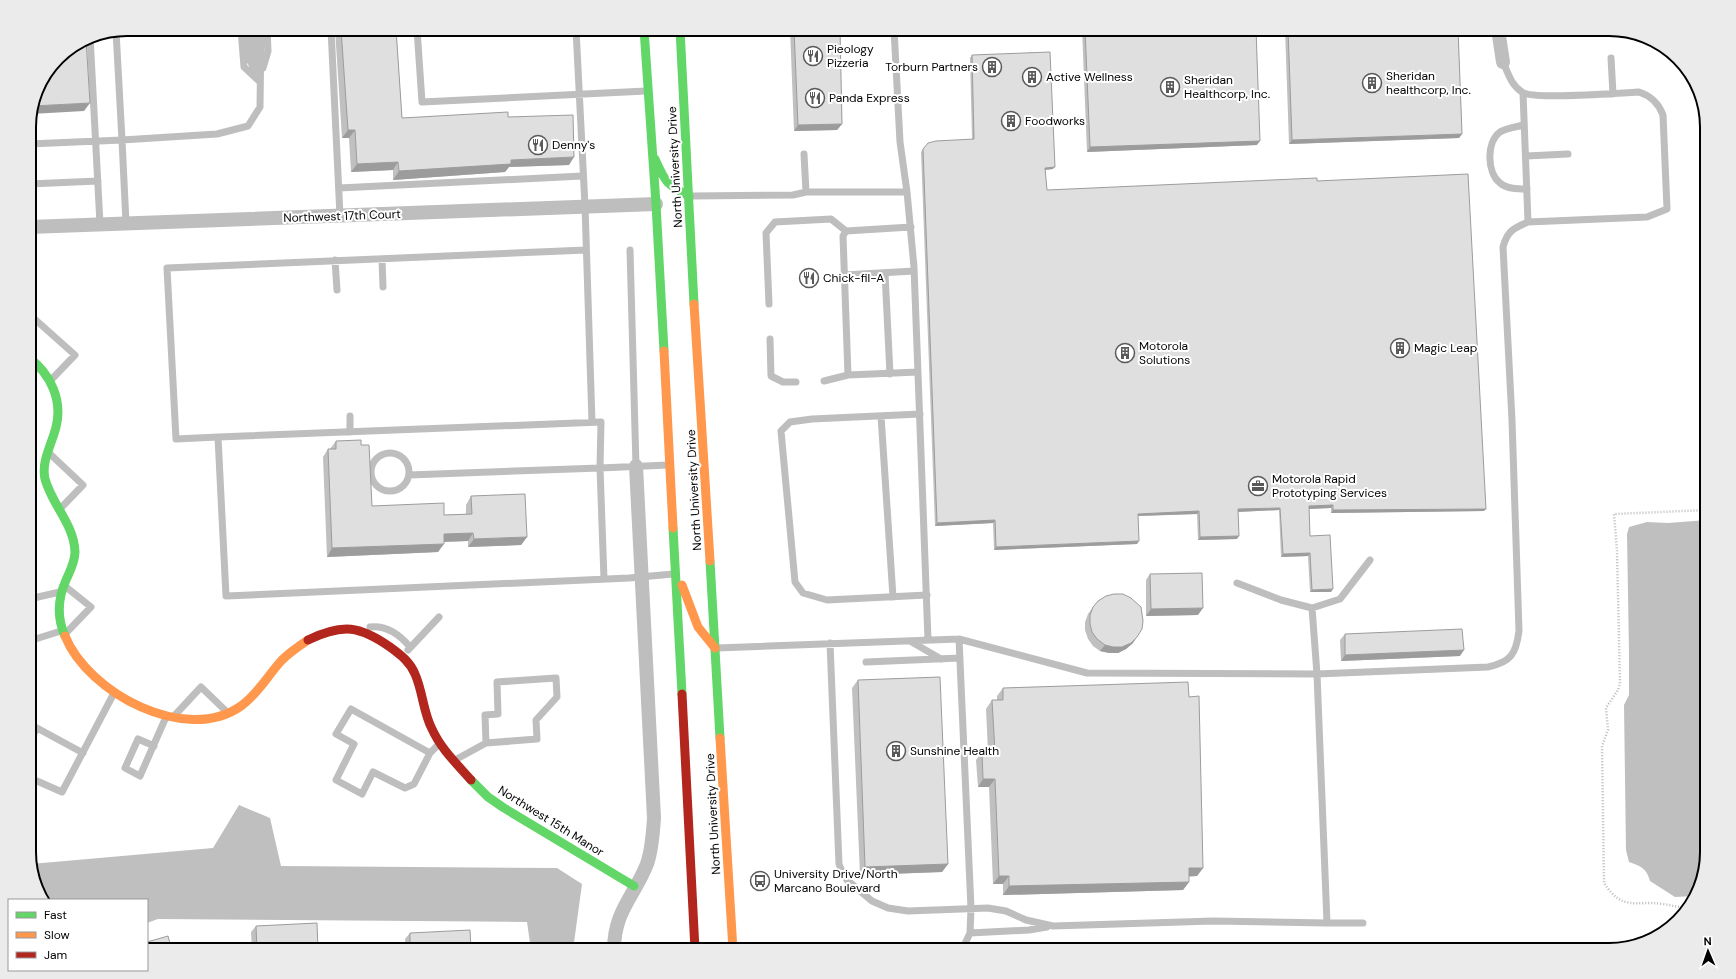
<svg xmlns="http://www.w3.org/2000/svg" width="1736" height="979" font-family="'DM Sans',sans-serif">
	<rect width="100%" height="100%" fill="#fff"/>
	<path fill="#bfbfbf" d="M 1707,520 L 1707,853 L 1695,896 L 1675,897 L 1650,881 C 1647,869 1641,866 1629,862 L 1626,850 L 1624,705 L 1629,695 L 1629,653 L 1627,534 L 1629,527 L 1647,522 L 1668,523 Z
		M 239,805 L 270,818 L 281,866 L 557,868 L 582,884 L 573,950 L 531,950 L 527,922 L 158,919 L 147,923 L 147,900 L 43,900 L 31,864 L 213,848 Z"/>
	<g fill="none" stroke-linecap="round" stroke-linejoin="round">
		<path stroke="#b9b9b9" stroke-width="2.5" stroke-dasharray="1 2" stroke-linecap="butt" d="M 1688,907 C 1678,908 1672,905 1663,904 C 1635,900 1623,912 1604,883 L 1602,746 L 1608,730 L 1606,708 L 1618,690 L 1620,684 L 1617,551 L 1614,514 L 1707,510"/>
		<path stroke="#bebebe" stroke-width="7" d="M 241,29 L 244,67 L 259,81
			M 248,29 L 250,60 L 258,79
			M 254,29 L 255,53 L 257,69
			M 331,29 L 340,216
			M 417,29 L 422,102 L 646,91
			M 576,29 L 585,206 L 592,422
			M 894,29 L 900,142 L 907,192 L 914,267 L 928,640
			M 116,31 L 122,140 L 217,134 L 248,126 L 260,107 L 261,29
			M 90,36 L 100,224
			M 1611,58 L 1613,94
			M 263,68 L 268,51 L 267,29
			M 1523,93 L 1528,222
			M 1524,125 C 1516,127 1506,128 1500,132 C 1486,142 1487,173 1500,183 C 1507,189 1518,189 1527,189
			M 29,144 L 122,140 L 126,223
			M 804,154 L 806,192
			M 1526,156 L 1568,154
			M 29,184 L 98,181
			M 339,188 L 582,176
			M 692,196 L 793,195 L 806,192 L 907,192
			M 911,227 L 846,231 L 843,236 L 848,375 L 918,372
			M 630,250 L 636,466
			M 382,259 L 383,287
			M 335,260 L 337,290
			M 885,273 L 890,374
			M 844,275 L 914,271
			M 769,304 L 766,233 L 775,222 L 831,219 L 846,231
			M 29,314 L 75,355 L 51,380
			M 770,339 L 771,376 L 783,382 L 796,382
			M 824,381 L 848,375
			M 920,414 L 812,419 L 790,422 L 781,431 L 795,582 L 803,593 L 827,600 L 927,595
			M 350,416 L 350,432
			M 881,416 L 893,597
			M 218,437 L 176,439 L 167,268 L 586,250
			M371 472a19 19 0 1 1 38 0a19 19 0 1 1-38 0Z
			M 49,453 L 83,485 L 60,509
			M 668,465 L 600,468 L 601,422 L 218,437 L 226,596 L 629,578 L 673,574
			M 409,475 L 600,468 L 604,579
			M 1237,583 L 1281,600 L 1312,608
			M 66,587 L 91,607 L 66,633
			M 29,599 L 60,592
			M 370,627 C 387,625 400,635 410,647
			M 959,639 L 971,908 L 970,933 L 962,950
			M 29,641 L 61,631
			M 910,641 L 941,659
			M 830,643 L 839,864 L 843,874 L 847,880 L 872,901 L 888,908 L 908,911 L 988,908 L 1006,911 L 1026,920 L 1053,926 L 1213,921 L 1327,923 L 1317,674 L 1488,667 C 1511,662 1516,654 1519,631 L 1512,420 L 1503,247 C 1507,231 1514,228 1528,222 L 1647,217 L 1667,209 L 1663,115 C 1659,104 1651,96 1639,92 C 1620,93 1533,100 1522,92 C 1511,85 1508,73 1503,62
			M 717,648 L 959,639 L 1087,673 L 1317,674 L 1312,608 L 1340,599 L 1370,560
			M 408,650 L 439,617
			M 866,662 L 960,658
			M 175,715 L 201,687 L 227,712
			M 29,742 L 37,728 L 83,753
			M 154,746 L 138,739 L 125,768 L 140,776 L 166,717
			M 430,753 L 351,709 L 336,734 L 354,744 L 336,780 L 362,794 L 373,772 L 405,788 L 414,784 L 430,753 L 438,745
			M 455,760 L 486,743 L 537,739 L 536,720 L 557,697 L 556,678 L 497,682 L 498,714 L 485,715 L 486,743
			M 29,783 L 37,781 L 62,792 L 114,693
			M 1327,923 L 1363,923
			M 970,933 L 1029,930 L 1047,927
			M 193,950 L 232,947 L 232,950"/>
		<path stroke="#bebebe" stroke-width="14" d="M 1498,29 L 1503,62
			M 29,227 L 656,204
			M 614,950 C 614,911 634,897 647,864 C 652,850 653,833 654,818 L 636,466"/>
		<path stroke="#63d668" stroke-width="9" d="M 644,29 L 656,204 L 664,351
			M 680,29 L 694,304
			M 655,159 C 665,182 667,185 689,196
			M 29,358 C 50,373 63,400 56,427 C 52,444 41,461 45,479 C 52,505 74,524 75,552 C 75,562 70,571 66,580 C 58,598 57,618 65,636
			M 673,528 L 682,694
			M 710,561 L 720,738
			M 471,780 L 488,797 L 504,808 L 634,886"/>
		<path stroke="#ff974d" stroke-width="9" d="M 694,304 L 710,561
			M 664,351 L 673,528
			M 682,585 L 698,627 L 715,648
			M 65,636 C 88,693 186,745 241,706 C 258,694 268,675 282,660 C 290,652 299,646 308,640
			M 720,738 L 733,950"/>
		<path stroke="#b3261e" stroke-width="9" d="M 308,640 C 343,623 360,626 390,647 C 401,655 410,662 415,674 C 423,692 423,712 432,729 C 441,749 457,764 471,780
			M 682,694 L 695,950"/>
	</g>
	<path fill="#c0c0c0" d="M 335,29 L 396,29 L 402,118 L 508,117 L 569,165 L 509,167 L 505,172 L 393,180 L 393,170 L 351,172 L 349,138 L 342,138 Z
		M 790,29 L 840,29 L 842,124 L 837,130 L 794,131 Z
		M 1082,29 L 1256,29 L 1257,145 L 1087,152 Z
		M 1285,29 L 1458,29 L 1462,134 L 1459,138 L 1289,144 Z
		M 972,55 L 1053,169 L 1045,170 L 1047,190 L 1317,181 L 1484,511 L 1331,513 L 1331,508 L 1309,509 L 1310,536 L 1331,592 L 1310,592 L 1308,556 L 1281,557 L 1279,510 L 1238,512 L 1237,539 L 1198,540 L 1197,514 L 1138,516 L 1137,544 L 994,550 L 993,523 L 935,526 L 921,152 L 923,149 L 972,139 L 970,58 Z
		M 336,441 L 361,445 L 372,506 L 444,515 L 466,514 L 466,505 L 471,496 L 527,537 L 521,545 L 468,547 L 468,541 L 444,542 L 438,552 L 327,557 L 323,457 L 328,449 L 330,449 Z
		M 1150,574 L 1198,615 L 1146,616 L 1146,580 Z
		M 1093,607 L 1133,643 L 1126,649 L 1118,653 L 1109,653 L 1100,651 L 1093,646 L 1088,639 L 1085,630 L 1085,622 L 1088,614 Z
		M 1345,634 L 1460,656 L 1341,661 L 1340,640 Z
		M 858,680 L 948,864 L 942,872 L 860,875 L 852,688 Z
		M 1003,688 L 1189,697 L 1203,868 L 1197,876 L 1189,876 L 1189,882 L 1183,890 L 1003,895 L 1003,884 L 993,884 L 989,787 L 978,787 L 976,760 L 982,752 L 988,752 L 986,709 L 992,700 L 997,700 L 997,696 Z
		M 256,926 L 318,950 L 252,950 L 251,932 Z
		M 410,933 L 471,950 L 406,950 L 405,939 Z"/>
	<path fill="#9c9c9c" d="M 90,103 L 84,111 L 31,114 L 33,106 Z
		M 842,124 L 837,130 L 794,131 L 798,125 Z
		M 348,130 L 355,130 L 349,138 L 342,138 Z
		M 1462,134 L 1459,138 L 1289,144 L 1292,140 Z
		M 1260,141 L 1257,145 L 1087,152 L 1090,147 Z
		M 574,157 L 569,165 L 509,167 L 505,172 L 393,180 L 399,171 L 511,160 Z
		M 398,162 L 393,170 L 351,172 L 357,164 Z
		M 1055,167 L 1053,169 L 1043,170 L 1045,168 Z
		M 1333,505 L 1331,508 L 1307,509 L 1309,506 Z
		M 1280,508 L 1279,510 L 1236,512 L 1238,509 Z
		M 1486,509 L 1484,511 L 1331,513 L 1333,510 Z
		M 1199,511 L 1197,514 L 1136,516 L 1138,514 Z
		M 995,520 L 993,523 L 935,526 L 937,523 Z
		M 473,533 L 468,541 L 438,542 L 444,534 Z
		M 1239,536 L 1237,539 L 1198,540 L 1200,537 Z
		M 527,537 L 521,545 L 468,547 L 474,539 Z
		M 1139,541 L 1137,544 L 994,550 L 996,547 Z
		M 444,544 L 438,552 L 327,557 L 332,548 Z
		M 1310,553 L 1308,556 L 1281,557 L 1283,554 Z
		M 1333,589 L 1331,592 L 1310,592 L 1312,590 Z
		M 1203,608 L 1198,615 L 1146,616 L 1151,609 Z
		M 1137,637 L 1133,643 L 1126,649 L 1118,653 L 1109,653 L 1100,651 L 1105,645 Z
		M 1464,650 L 1460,656 L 1341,661 L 1345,655 Z
		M 983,779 L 995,779 L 989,787 L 978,787 Z
		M 948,864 L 942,872 L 860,875 L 865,867 Z
		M 1189,868 L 1203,868 L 1197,876 L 1184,877 Z
		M 999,876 L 1009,876 L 1003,884 L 993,884 Z
		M 1189,882 L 1183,890 L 1003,895 L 1009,886 Z"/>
	<path fill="#dfdfdf" stroke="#9c9c9c" d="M 341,29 L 396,29 L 402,118 L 508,112 L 508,117 L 573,115 L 574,157 L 511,160 L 511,164 L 399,171 L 398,162 L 357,164 L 355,130 L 348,130 Z
		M 794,29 L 840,29 L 842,124 L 798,125 Z
		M 1085,29 L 1256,29 L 1260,141 L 1090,147 Z
		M 1288,29 L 1458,29 L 1462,134 L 1292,140 Z
		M 86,39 L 90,103 L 33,106 L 37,89 L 58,57 Z
		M 1050,52 L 1055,167 L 1045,168 L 1047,190 L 1317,178 L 1317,181 L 1468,174 L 1486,509 L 1333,510 L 1333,505 L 1309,506 L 1310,536 L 1330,535 L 1333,589 L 1312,590 L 1310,553 L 1283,554 L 1280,508 L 1238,509 L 1239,536 L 1200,537 L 1199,511 L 1138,514 L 1139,541 L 996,547 L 995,520 L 937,523 L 923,149 L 928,143 L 936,141 L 974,139 L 972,55 Z
		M 361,440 L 361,445 L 369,445 L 372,506 L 444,503 L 444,515 L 472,514 L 471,496 L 525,494 L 527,537 L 474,539 L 473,533 L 444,534 L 444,544 L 332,548 L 328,449 L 336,449 L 336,441 Z
		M 1202,573 L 1203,608 L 1151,609 L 1150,574 Z
		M 1114,594 L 1123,594 L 1131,598 L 1141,607 L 1143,621 L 1142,629 L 1137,637 L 1131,643 L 1122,647 L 1113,647 L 1105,645 L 1097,639 L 1092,632 L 1090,624 L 1090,615 L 1093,607 L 1098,601 L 1106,596 Z
		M 1462,629 L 1464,650 L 1345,655 L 1345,634 Z
		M 940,677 L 948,864 L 865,867 L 858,680 Z
		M 1188,682 L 1189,697 L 1199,696 L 1203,868 L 1189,868 L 1189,882 L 1009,886 L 1009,876 L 999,876 L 995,779 L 983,779 L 982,752 L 995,752 L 992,700 L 1003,700 L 1003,688 Z
		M 317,923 L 318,950 L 257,950 L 256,926 Z
		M 470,930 L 471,950 L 410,950 L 410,933 Z
		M 168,936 L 172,950 L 147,950 L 147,942 Z
		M 521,949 L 521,950 L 500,950 Z
		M 1595,949 L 1595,950 L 1557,950 Z"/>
	<defs>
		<g id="restaurant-ring" transform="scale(1)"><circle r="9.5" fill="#fff" stroke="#595959" stroke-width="1.5"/><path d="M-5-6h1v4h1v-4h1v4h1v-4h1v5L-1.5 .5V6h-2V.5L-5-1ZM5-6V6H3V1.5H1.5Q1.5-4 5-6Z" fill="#595959"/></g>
		<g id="building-ring" transform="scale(1)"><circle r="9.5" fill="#fff" stroke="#595959" stroke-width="1.5"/><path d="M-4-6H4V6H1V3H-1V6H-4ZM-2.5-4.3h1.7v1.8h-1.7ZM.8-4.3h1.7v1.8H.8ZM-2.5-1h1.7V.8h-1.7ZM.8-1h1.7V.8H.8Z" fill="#595959"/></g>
		<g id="office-ring" transform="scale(1)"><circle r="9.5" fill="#fff" stroke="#595959" stroke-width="1.5"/><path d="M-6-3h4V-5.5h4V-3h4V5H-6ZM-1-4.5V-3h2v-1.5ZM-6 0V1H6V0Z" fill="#595959"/></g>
		<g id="bus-ring" transform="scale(1)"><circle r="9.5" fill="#fff" stroke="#595959" stroke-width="1.5"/><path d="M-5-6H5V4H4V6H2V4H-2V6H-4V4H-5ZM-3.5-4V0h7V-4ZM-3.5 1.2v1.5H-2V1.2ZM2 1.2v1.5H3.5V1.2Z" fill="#595959"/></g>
	</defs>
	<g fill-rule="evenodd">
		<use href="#restaurant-ring" x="813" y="56"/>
		<use href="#building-ring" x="992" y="67"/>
		<use href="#building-ring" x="1032" y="77"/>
		<use href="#building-ring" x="1372" y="83"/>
		<use href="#building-ring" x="1170" y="87"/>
		<use href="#restaurant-ring" x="815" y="98"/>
		<use href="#building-ring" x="1011" y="121"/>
		<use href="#restaurant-ring" x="538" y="145"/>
		<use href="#restaurant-ring" x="809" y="278"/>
		<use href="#building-ring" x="1400" y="348"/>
		<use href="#building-ring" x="1125" y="353"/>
		<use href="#office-ring" x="1258" y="486"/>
		<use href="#building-ring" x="896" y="751"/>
		<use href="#bus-ring" x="760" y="881"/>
	</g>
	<g text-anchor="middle" stroke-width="4" stroke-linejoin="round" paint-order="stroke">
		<g font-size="12" fill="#000" stroke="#fff" text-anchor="start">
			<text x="827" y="53">Pieology<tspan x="827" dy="14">Pizzeria</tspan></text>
			<text x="978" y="71" text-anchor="end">Torburn Partners</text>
			<text x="1386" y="80">Sheridan<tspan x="1386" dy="14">healthcorp, Inc.</tspan></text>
			<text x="1046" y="81">Active Wellness</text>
			<text x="1184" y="84">Sheridan<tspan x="1184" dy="14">Healthcorp, Inc.</tspan></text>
			<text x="829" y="102">Panda Express</text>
			<text x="1025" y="125">Foodworks</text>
			<text x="552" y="149">Denny's</text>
			<text x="823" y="282">Chick-fil-A</text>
			<text x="1139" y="350">Motorola<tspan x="1139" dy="14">Solutions</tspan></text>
			<text x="1414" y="352">Magic Leap</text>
			<text x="1272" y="483">Motorola Rapid<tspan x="1272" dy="14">Prototyping Services</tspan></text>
			<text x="910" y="755">Sunshine Health</text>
			<text x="774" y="878">University Drive/North<tspan x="774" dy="14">Marcano Boulevard</tspan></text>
		</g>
		<g font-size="12" fill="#000" stroke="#fff">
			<text transform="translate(675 167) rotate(-93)" y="4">North University Drive</text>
			<text transform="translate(342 216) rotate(-2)" y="4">Northwest 17th Court</text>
			<text transform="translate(694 490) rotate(-93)" y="4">North University Drive</text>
			<text transform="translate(713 814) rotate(-93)" y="4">North University Drive</text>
			<text transform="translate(551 821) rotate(32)" y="4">Northwest 15th Manor</text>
		</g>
	</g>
	<path d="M0 0H1736V979H0ZM127 36H1609A91 91 0 0 1 1700 127V852A91 91 0 0 1 1609 943H127A91 91 0 0 1 36 852V127A91 91 0 0 1 127 36Z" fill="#ebebeb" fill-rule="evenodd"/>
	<path fill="none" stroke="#000" stroke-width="2" d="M127 36H1609A91 91 0 0 1 1700 127V852A91 91 0 0 1 1609 943H127A91 91 0 0 1 36 852V127A91 91 0 0 1 127 36Z"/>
	<rect x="8" y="899" width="140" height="72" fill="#ffffff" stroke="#999999"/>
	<rect x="16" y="912" width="20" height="6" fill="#63d668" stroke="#999999"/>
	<text x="44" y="919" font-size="12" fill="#000000">Fast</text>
	<rect x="16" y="932" width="20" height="6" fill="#ff974d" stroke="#999999"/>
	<text x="44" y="939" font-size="12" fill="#000000">Slow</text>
	<rect x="16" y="952" width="20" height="6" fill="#b3261e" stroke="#999999"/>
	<text x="44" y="959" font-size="12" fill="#000000">Jam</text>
	<g transform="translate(1708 951) rotate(358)" stroke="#ffffff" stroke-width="3" paint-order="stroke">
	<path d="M0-3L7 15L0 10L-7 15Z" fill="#000000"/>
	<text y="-6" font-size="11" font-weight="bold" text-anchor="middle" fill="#000000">N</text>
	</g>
</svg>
